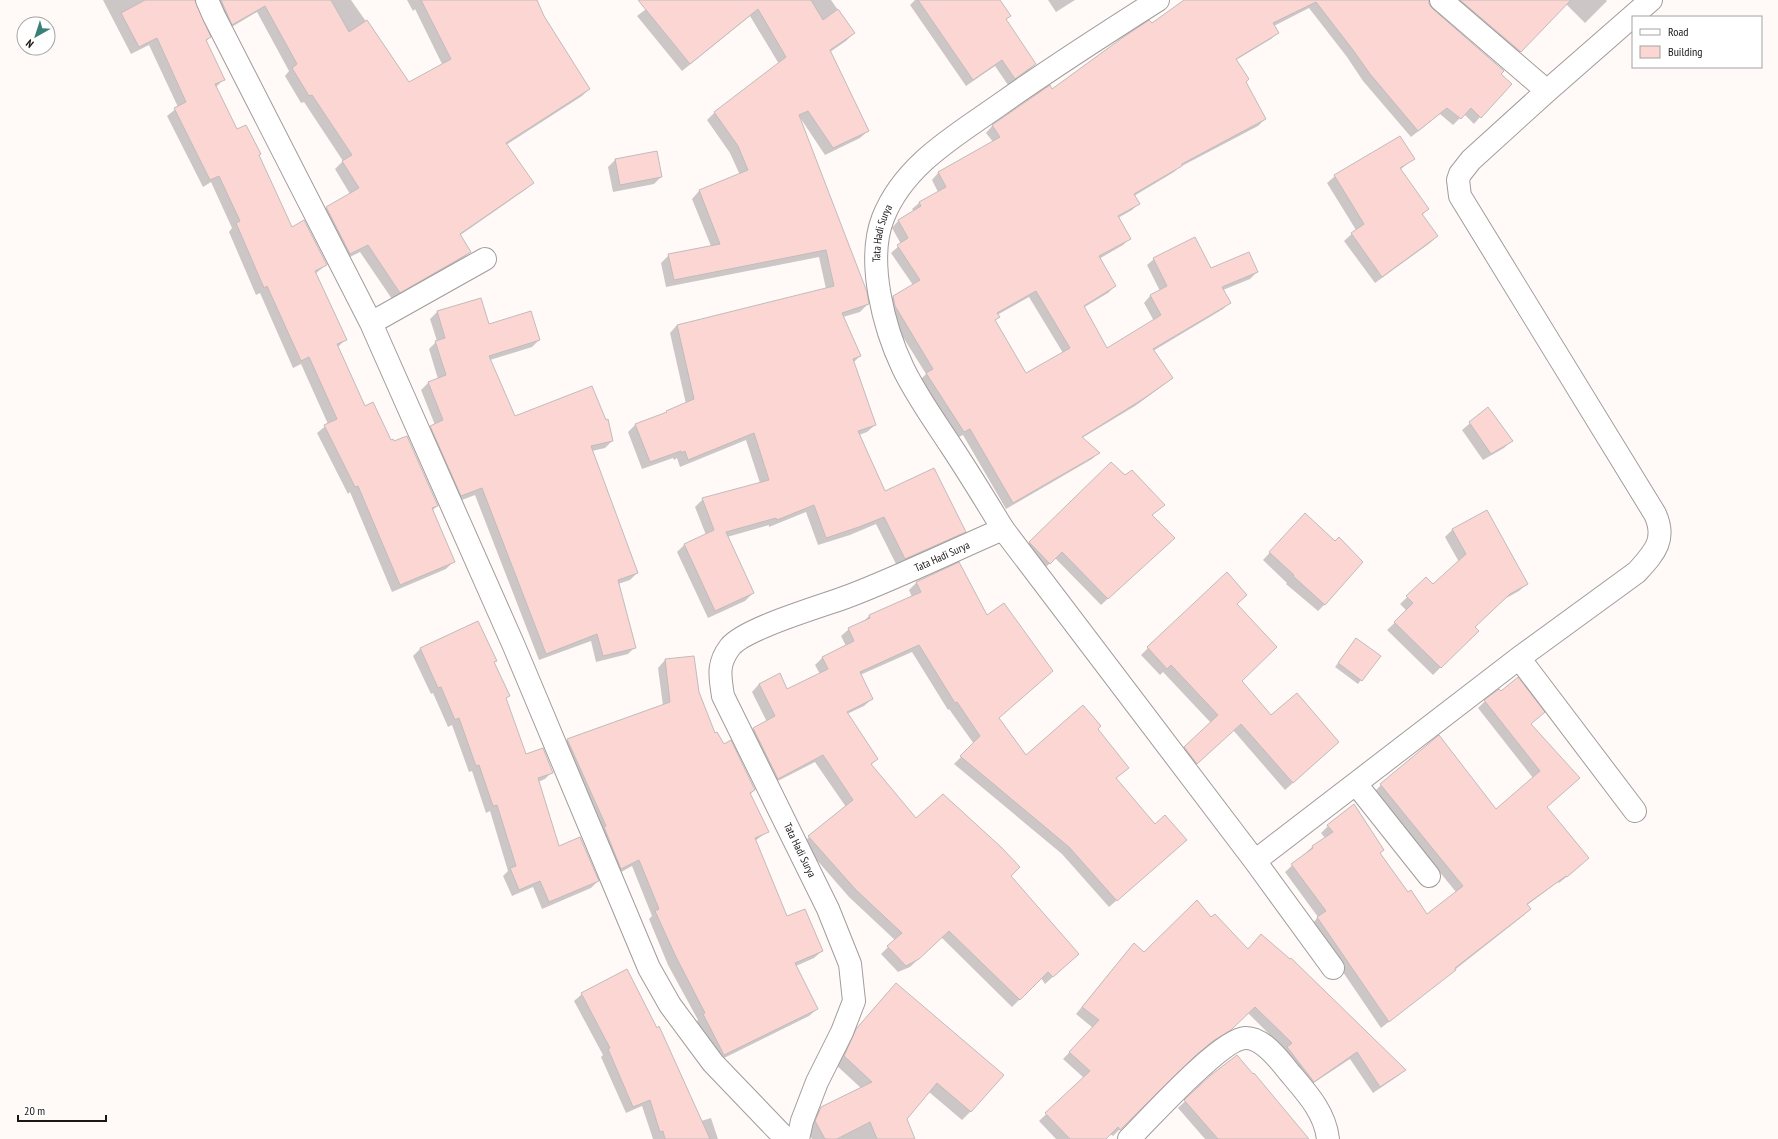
<svg xmlns="http://www.w3.org/2000/svg" width="1778" height="1139" font-family="'PT Sans Narrow',sans-serif">
	<rect width="100%" height="100%" fill="#fff9f8"/>
	<path fill="#0003" fill-rule="evenodd" d="M 103,0 L 194,0 L 210,37 L 206,41 L 223,80 L 216,87 L 237,131 L 258,156 L 292,229 L 326,265 L 315,274 L 346,339 L 338,347 L 364,407 L 437,506 L 432,511 L 453,562 L 446,569 L 392,592 L 350,492 L 348,494 L 317,433 L 328,424 L 301,364 L 293,368 L 260,293 L 256,295 L 229,232 L 232,228 L 211,182 L 203,187 L 167,116 L 178,107 L 149,45 L 131,54 Z
		M 209,0 L 351,0 L 409,83 L 442,64 L 415,9 L 413,11 L 407,0 L 536,0 L 543,17 L 589,89 L 582,96 L 506,145 L 533,183 L 525,190 L 459,236 L 470,252 L 462,260 L 392,299 L 360,252 L 342,261 L 319,216 L 326,208 L 350,194 L 335,169 L 343,161 L 304,102 L 301,103 L 285,76 L 289,71 L 257,12 L 225,31 Z
		M 658,0 L 831,0 L 854,33 L 846,41 L 830,52 L 868,131 L 860,138 L 825,155 L 799,116 L 868,304 L 860,312 L 843,317 L 860,356 L 853,363 L 875,425 L 867,432 L 859,435 L 884,493 L 964,532 L 957,539 L 897,566 L 876,524 L 850,535 L 818,545 L 806,512 L 769,527 L 769,525 L 727,537 L 753,593 L 745,601 L 708,618 L 677,552 L 684,545 L 706,535 L 695,507 L 703,499 L 760,483 L 746,440 L 680,467 L 677,458 L 674,460 L 673,458 L 642,469 L 628,432 L 636,424 L 664,414 L 667,412 L 686,404 L 670,333 L 677,325 L 826,289 L 819,257 L 666,287 L 661,263 L 669,255 L 711,246 L 692,199 L 699,191 L 740,175 L 730,153 L 707,120 L 714,113 L 779,64 L 750,16 L 682,71 L 637,16 Z
		M 915,0 L 999,0 L 1009,16 L 1006,20 L 1035,64 L 1028,71 L 1008,85 L 995,66 L 966,86 L 910,5 Z
		M 1048,0 L 1075,0 L 1056,12 Z
		M 1192,0 L 1428,0 L 1428,4 L 1432,10 L 1500,74 L 1480,117 L 1474,124 L 1464,114 L 1453,125 L 1440,114 L 1411,137 L 1363,81 L 1347,57 L 1309,8 L 1274,26 L 1278,32 L 1271,39 L 1236,60 L 1245,82 L 1265,119 L 1258,126 L 1178,168 L 1174,172 L 1134,196 L 1138,204 L 1132,210 L 1118,218 L 1130,238 L 1123,245 L 1099,259 L 1115,286 L 1108,293 L 1083,308 L 1107,349 L 1154,321 L 1144,303 L 1150,296 L 1160,291 L 1147,265 L 1154,259 L 1210,269 L 1257,272 L 1250,279 L 1223,290 L 1230,302 L 1223,309 L 1153,351 L 1172,378 L 1165,384 L 1135,406 L 1082,438 L 1098,453 L 1092,459 L 1006,509 L 963,435 L 957,438 L 920,380 L 926,374 L 888,313 L 886,303 L 893,297 L 913,285 L 891,253 L 901,244 L 892,228 L 898,221 L 914,212 L 912,209 L 919,203 L 938,192 L 932,180 L 938,173 L 993,142 L 986,133 L 992,126 L 1049,87 L 1052,90 L 1151,24 ZM 1029,297 L 1063,353 L 1026,375 L 994,321 L 998,317 L 997,315 Z
		M 1446,0 L 1606,0 L 1607,1 L 1585,23 L 1566,4 L 1514,58 Z
		M 1413,159 L 1400,170 L 1428,209 L 1422,215 L 1437,236 L 1430,243 L 1375,283 L 1344,241 L 1356,230 L 1327,183 L 1335,176 Z
		M 615,160 L 661,177 L 654,184 L 613,192 L 608,167 Z
		M 437,312 L 539,340 L 532,347 L 490,360 L 514,417 L 612,441 L 605,448 L 592,451 L 637,573 L 630,580 L 618,584 L 635,647 L 628,654 L 596,662 L 591,641 L 539,660 L 475,495 L 454,503 L 424,434 L 435,425 L 421,390 L 428,383 L 438,379 L 429,349 L 437,341 L 430,319 Z
		M 1488,408 L 1511,441 L 1504,448 L 1483,460 L 1462,430 Z
		M 1111,464 L 1163,505 L 1151,516 L 1167,544 L 1101,605 L 1055,558 L 1043,570 L 1023,549 Z
		M 1298,522 L 1325,604 L 1318,611 L 1286,584 L 1287,583 L 1263,560 Z
		M 1453,529 L 1527,584 L 1519,591 L 1501,601 L 1474,628 L 1477,631 L 1433,675 L 1387,630 L 1407,611 L 1400,604 L 1426,579 L 1433,586 L 1459,562 L 1445,537 Z
		M 958,564 L 999,718 L 1026,756 L 1096,729 L 1127,768 L 1115,779 L 1155,825 L 1186,840 L 1109,907 L 1062,854 L 954,764 L 974,744 L 949,709 L 948,710 L 912,652 L 860,675 L 872,699 L 864,706 L 847,714 L 877,758 L 871,765 L 916,820 L 1010,876 L 1078,954 L 1045,984 L 1041,978 L 1012,1007 L 941,937 L 910,967 L 898,972 L 881,954 L 895,940 L 849,897 L 802,843 L 846,807 L 815,762 L 770,785 L 746,737 L 754,729 L 767,722 L 752,692 L 759,684 L 779,674 L 787,690 L 820,674 L 815,665 L 823,657 L 846,646 L 841,636 L 849,629 L 863,622 L 869,616 L 912,597 L 909,590 L 916,583 Z
		M 1236,605 L 1241,681 L 1271,716 L 1331,749 L 1285,790 L 1233,730 L 1189,770 L 1177,755 L 1211,723 L 1163,672 L 1160,675 L 1141,655 L 1148,648 Z
		M 477,622 L 495,661 L 493,663 L 508,696 L 505,699 L 525,755 L 552,772 L 545,779 L 538,782 L 558,847 L 598,881 L 591,888 L 542,909 L 533,887 L 512,896 L 503,876 L 508,871 L 490,811 L 486,813 L 472,771 L 469,772 L 452,725 L 448,727 L 433,693 L 431,694 L 413,656 L 420,649 Z
		M 1353,643 L 1379,656 L 1358,684 L 1335,667 Z
		M 693,657 L 698,693 L 714,734 L 754,790 L 750,795 L 767,832 L 755,841 L 786,918 L 822,951 L 814,958 L 796,966 L 817,1009 L 809,1016 L 716,1062 L 696,1022 L 698,1020 L 668,965 L 649,919 L 652,916 L 632,866 L 614,876 L 560,748 L 567,740 L 663,706 L 658,668 L 665,660 Z
		M 1485,701 L 1530,724 L 1578,778 L 1546,807 L 1581,865 L 1559,883 L 1558,882 L 1527,905 L 1530,909 L 1523,916 L 1381,1028 L 1311,925 L 1318,917 L 1285,872 L 1312,847 L 1325,838 L 1321,833 L 1328,826 L 1383,850 L 1379,854 L 1408,893 L 1427,916 L 1456,892 L 1374,792 L 1381,785 L 1496,810 L 1533,778 L 1478,708 Z
		M 1211,918 L 1248,950 L 1405,1070 L 1398,1076 L 1373,1093 L 1350,1059 L 1306,1088 L 1281,1054 L 1285,1050 L 1248,1013 L 1223,1036 L 1204,1048 L 1186,1063 L 1113,1136 L 1110,1134 L 1105,1139 L 1056,1139 L 1039,1121 L 1084,1078 L 1063,1059 L 1093,1028 L 1076,1014 L 1127,952 L 1144,953 Z
		M 887,993 L 971,1111 L 962,1120 L 929,1092 L 906,1118 L 914,1139 L 812,1139 L 807,1130 L 812,1117 L 821,1108 L 861,1088 L 836,1065 L 848,1039 Z
		M 582,994 L 701,1121 L 711,1118 L 718,1139 L 653,1139 L 642,1106 L 626,1113 L 601,1057 L 603,1055 L 574,1001 Z
		M 1212,1075 L 1277,1139 L 1205,1139 L 1178,1108 Z"/>
	<path fill="#fbd6d3" stroke="#c1bcbb" fill-rule="evenodd" d="M 145,0 L 195,0 L 211,37 L 206,40 L 225,80 L 215,84 L 237,129 L 246,125 L 261,154 L 259,155 L 292,227 L 304,220 L 327,265 L 315,271 L 347,340 L 337,344 L 365,406 L 373,402 L 391,440 L 393,439 L 394,441 L 407,436 L 438,506 L 432,508 L 455,562 L 400,585 L 358,486 L 355,487 L 324,425 L 337,419 L 309,357 L 301,361 L 267,286 L 264,288 L 236,223 L 240,221 L 219,176 L 210,180 L 174,108 L 186,102 L 157,38 L 139,47 L 121,13 Z
		M 221,0 L 331,0 L 349,32 L 367,20 L 409,82 L 451,59 L 421,0 L 537,0 L 544,16 L 590,89 L 506,143 L 534,183 L 460,234 L 471,252 L 400,293 L 368,245 L 350,254 L 326,207 L 359,188 L 342,161 L 352,155 L 312,95 L 309,96 L 292,68 L 297,64 L 265,6 L 232,25 Z
		M 638,0 L 811,0 L 823,20 L 838,9 L 855,33 L 830,50 L 869,131 L 833,148 L 808,111 L 799,115 L 867,292 L 869,304 L 842,313 L 861,356 L 853,359 L 876,425 L 858,431 L 885,491 L 934,468 L 966,532 L 905,559 L 884,517 L 859,527 L 826,538 L 814,505 L 777,520 L 776,518 L 726,532 L 754,593 L 715,611 L 684,544 L 714,530 L 702,498 L 769,480 L 754,433 L 688,460 L 685,451 L 681,453 L 681,451 L 650,462 L 635,424 L 667,412 L 666,411 L 694,399 L 677,325 L 834,286 L 826,250 L 674,280 L 668,254 L 720,244 L 699,190 L 748,170 L 738,146 L 714,112 L 786,57 L 758,9 L 690,64 Z
		M 918,0 L 1000,0 L 1011,16 L 1006,19 L 1036,64 L 1015,79 L 1002,60 L 973,80 Z
		M 1184,0 L 1429,0 L 1429,4 L 1433,9 L 1504,71 L 1501,74 L 1512,84 L 1481,118 L 1471,108 L 1461,119 L 1447,108 L 1418,131 L 1370,74 L 1353,50 L 1316,2 L 1273,23 L 1279,33 L 1236,59 L 1249,79 L 1246,82 L 1266,119 L 1182,164 L 1182,166 L 1134,194 L 1140,204 L 1118,216 L 1131,239 L 1099,256 L 1116,286 L 1084,306 L 1107,348 L 1161,315 L 1150,295 L 1167,286 L 1153,258 L 1195,237 L 1211,268 L 1249,252 L 1258,272 L 1222,287 L 1231,303 L 1153,349 L 1173,378 L 1143,399 L 1082,437 L 1100,453 L 1013,503 L 970,429 L 964,432 L 926,373 L 933,369 L 895,306 L 893,296 L 920,280 L 897,245 L 908,238 L 898,220 L 921,206 L 919,202 L 946,187 L 938,172 L 1000,137 L 992,125 L 1050,85 L 1052,89 L 1122,38 L 1149,20 L 1152,23 ZM 1036,291 L 1070,348 L 1026,373 L 995,320 L 1000,317 L 997,313 Z
		M 1460,0 L 1571,0 L 1521,52 Z
		M 1400,136 L 1415,159 L 1400,168 L 1429,209 L 1422,214 L 1438,236 L 1382,277 L 1351,233 L 1364,224 L 1334,175 Z
		M 657,151 L 662,177 L 620,185 L 615,159 Z
		M 481,298 L 489,324 L 531,311 L 540,340 L 489,356 L 515,416 L 592,386 L 606,420 L 608,419 L 613,441 L 591,446 L 638,573 L 618,580 L 636,648 L 603,656 L 597,634 L 546,654 L 482,488 L 461,496 L 430,426 L 443,420 L 428,382 L 446,375 L 435,341 L 445,338 L 437,311 Z
		M 1488,407 L 1513,441 L 1491,454 L 1469,422 Z
		M 1111,462 L 1125,475 L 1132,470 L 1165,505 L 1152,515 L 1175,538 L 1108,599 L 1062,552 L 1050,564 L 1029,542 Z
		M 1487,510 L 1528,584 L 1510,594 L 1475,627 L 1479,631 L 1441,668 L 1394,622 L 1413,603 L 1406,596 L 1426,577 L 1433,584 L 1466,554 L 1452,529 Z
		M 1305,513 L 1335,541 L 1339,537 L 1363,562 L 1325,605 L 1293,576 L 1294,575 L 1269,552 Z
		M 959,562 L 987,615 L 1004,603 L 1053,671 L 999,718 L 1026,755 L 1083,705 L 1101,726 L 1098,729 L 1129,768 L 1116,778 L 1155,824 L 1165,815 L 1187,840 L 1117,901 L 1069,847 L 960,756 L 980,736 L 957,702 L 955,703 L 919,645 L 860,672 L 873,699 L 847,712 L 878,759 L 871,764 L 916,818 L 943,794 L 1001,847 L 1020,867 L 1011,876 L 1079,954 L 1053,977 L 1048,972 L 1020,1000 L 949,931 L 919,959 L 906,966 L 887,946 L 902,933 L 856,890 L 808,836 L 853,800 L 823,755 L 778,779 L 753,728 L 775,716 L 759,684 L 780,673 L 787,689 L 828,669 L 822,657 L 854,641 L 848,628 L 870,618 L 869,615 L 921,592 L 916,582 Z
		M 1227,572 L 1247,595 L 1237,604 L 1277,647 L 1242,681 L 1271,715 L 1297,693 L 1339,742 L 1293,783 L 1241,724 L 1197,764 L 1184,747 L 1218,715 L 1171,665 L 1167,669 L 1147,647 Z
		M 478,621 L 497,661 L 494,662 L 510,696 L 506,698 L 526,754 L 543,748 L 553,773 L 538,778 L 559,846 L 580,837 L 599,881 L 549,902 L 540,881 L 519,890 L 510,868 L 516,866 L 497,805 L 493,806 L 479,765 L 476,766 L 459,718 L 455,720 L 441,687 L 438,688 L 420,648 Z
		M 1356,638 L 1381,656 L 1362,681 L 1338,663 Z
		M 694,656 L 699,692 L 715,733 L 717,732 L 724,744 L 731,740 L 755,790 L 750,793 L 769,832 L 755,838 L 787,916 L 805,909 L 823,951 L 795,963 L 818,1009 L 724,1055 L 703,1014 L 705,1013 L 676,957 L 655,911 L 659,909 L 639,860 L 621,869 L 604,827 L 606,826 L 567,739 L 670,702 L 665,659 Z
		M 1518,677 L 1545,712 L 1531,724 L 1580,778 L 1547,807 L 1589,858 L 1567,877 L 1566,876 L 1527,904 L 1531,909 L 1455,968 L 1456,970 L 1389,1022 L 1317,917 L 1326,911 L 1291,864 L 1313,848 L 1312,846 L 1333,832 L 1327,825 L 1354,804 L 1384,850 L 1380,853 L 1408,892 L 1411,890 L 1427,914 L 1463,886 L 1380,784 L 1439,735 L 1496,809 L 1540,771 L 1484,700 L 1499,689 L 1501,691 Z
		M 1197,900 L 1211,917 L 1215,914 L 1248,949 L 1261,934 L 1290,959 L 1291,958 L 1406,1070 L 1380,1087 L 1357,1052 L 1314,1082 L 1287,1047 L 1292,1043 L 1255,1007 L 1231,1030 L 1213,1041 L 1195,1056 L 1120,1130 L 1118,1127 L 1106,1139 L 1070,1139 L 1045,1113 L 1090,1071 L 1069,1052 L 1099,1020 L 1082,1007 L 1134,943 L 1144,952 Z
		M 627,969 L 657,1028 L 659,1026 L 710,1139 L 665,1139 L 663,1131 L 660,1132 L 650,1100 L 633,1107 L 608,1049 L 610,1048 L 581,993 Z
		M 896,983 L 1004,1075 L 971,1112 L 937,1083 L 907,1119 L 915,1139 L 877,1139 L 870,1122 L 837,1139 L 825,1139 L 815,1121 L 821,1107 L 872,1082 L 844,1056 L 856,1029 Z
		M 1237,1055 L 1253,1074 L 1254,1073 L 1309,1139 L 1218,1139 L 1184,1100 L 1211,1075 Z"/>
	<g fill="none" stroke-linecap="round" stroke-linejoin="round">
		<g stroke="#a29c9c" stroke-width="24">
			<path id="minor" d="M 207,0 L 214,16 L 371,323 L 514,646 L 649,968 L 670,1005 L 713,1063 L 786,1139
				M 1441,0 L 1547,91
				M 371,323 L 485,259
				M 1003,529 L 1255,861 L 1519,658 L 1637,572 C 1654,553 1667,540 1655,514 L 1460,196 L 1458,180 L 1460,174 L 1471,160 L 1547,91 L 1651,0
				M 1519,658 L 1635,811
				M 1356,784 L 1429,876
				M 1255,861 L 1333,968
				M 1129,1139 C 1149,1119 1221,1039 1245,1038 C 1262,1037 1279,1059 1289,1072 C 1306,1092 1325,1112 1328,1139"/>
		</g>
		<g stroke="#a29c9c" stroke-width="24">
			<g id="tertiary">
				<path id="s1" d="M 798,1139 L 802,1121 L 817,1082 L 842,1032 L 854,1001 L 850,964 L 828,909 L 723,696 C 720,676 717,664 730,647 C 745,628 823,606 849,596 C 901,576 952,551 1003,529 C 986,501 969,473 951,446 C 934,420 916,395 903,368 C 884,328 866,261 883,218 C 904,164 957,135 1002,103 C 1053,67 1106,33 1158,0"/>
			</g>
		</g>
		<use href="#minor" stroke="#fff" stroke-width="22"/>
		<use href="#tertiary" stroke="#fff" stroke-width="22"/>
	</g>
	<g text-anchor="middle" stroke-width="3" stroke-linejoin="round" paint-order="stroke">
		<g font-size="11" fill="#1a1817" stroke="#fff">
			<text dy="4" stroke="none"><textPath href="#s1" startOffset="1162">Tata Hadi Surya</textPath></text>
			<text dy="4" stroke="none"><textPath href="#s1" startOffset="766">Tata Hadi Surya</textPath></text>
			<text transform="translate(800 850) rotate(64)" y="4">Tata Hadi Surya</text>
		</g>
	</g>
	<rect x="1632" y="16" width="130" height="52" fill="#ffffff" stroke="#a3a3a2"/>
	<rect x="1640" y="29" width="20" height="6" fill="#ffffff" stroke="#a3a3a2"/>
	<text x="1668" y="36" font-size="12" fill="#1a1817">Road</text>
	<rect x="1640" y="46" width="20" height="12" fill="#fbd6d3" stroke="#a3a3a2"/>
	<text x="1668" y="56" font-size="12" fill="#1a1817">Building</text>
	<g transform="translate(36 36) rotate(219)"><circle r="19" fill="#ffffff" stroke="#a3a3a2"/>
	<path d="M0-3L7 15L0 10L-7 15Z" fill="#3b8077"/>
	<text y="-6" font-size="11" font-weight="bold" text-anchor="middle" fill="#1a1817">N</text>
	</g>
	<path d="M18 1115v6h88v-6" fill="none" stroke="#1a1817" stroke-width="2"/>
	<text x="24" y="1115" font-size="12" fill="#1a1817" stroke="#ffffff" stroke-width="3" paint-order="stroke">20 m</text>
</svg>
